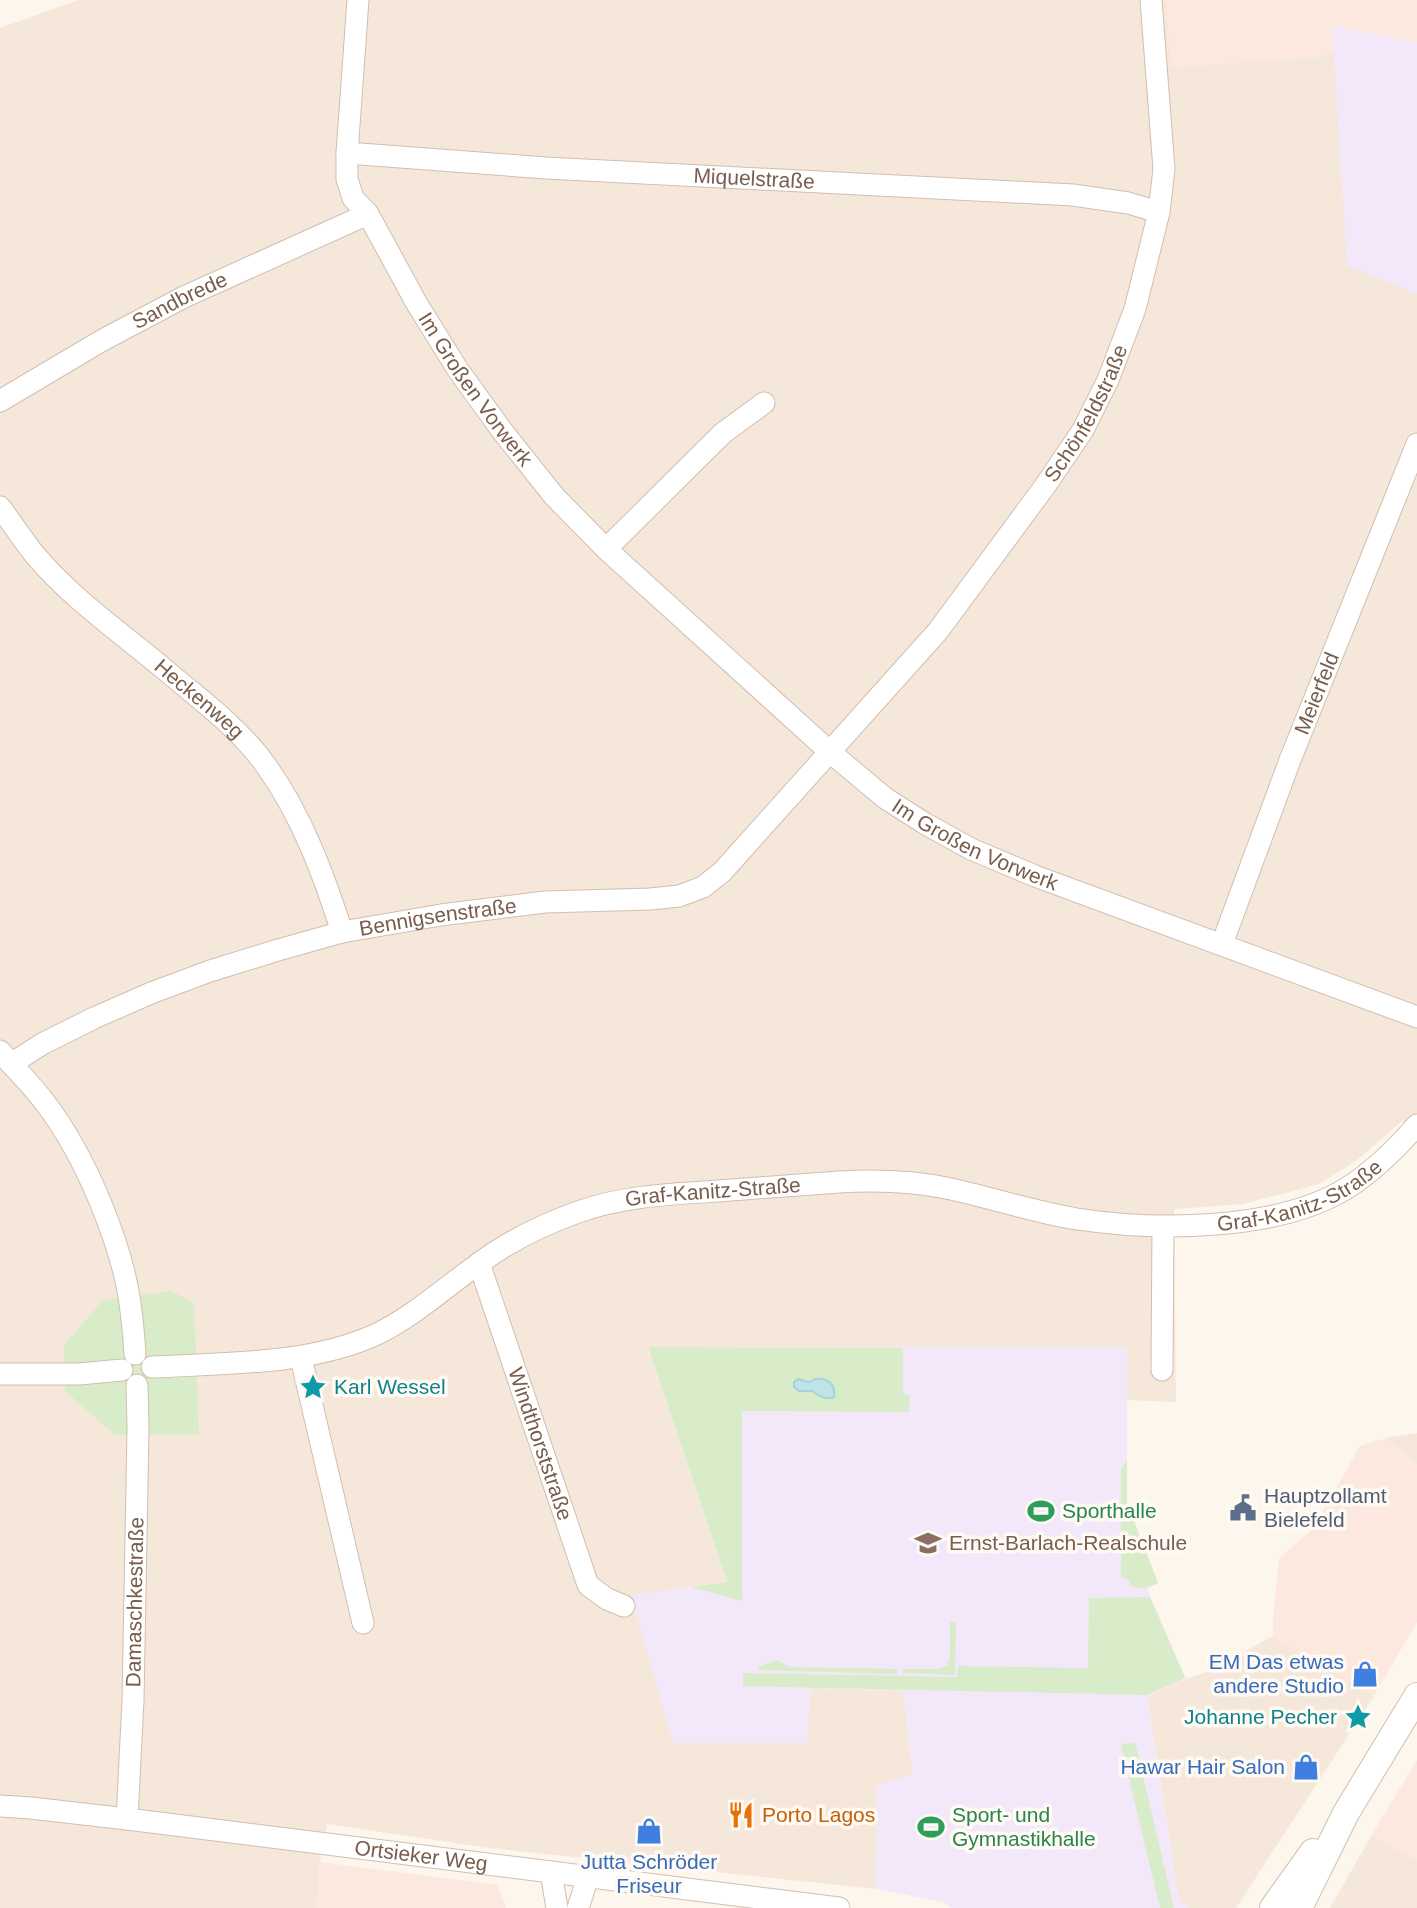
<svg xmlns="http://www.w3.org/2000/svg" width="1417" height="1908" font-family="Helvetica,sans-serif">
	<rect width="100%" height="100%" fill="#fdf6ec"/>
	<path fill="#f5e8da" d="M 78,0 L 1166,0 L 1172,67 L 1322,56 L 1332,26 L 1417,42 L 1417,1134 L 1401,1122 L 1356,1161 L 1319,1184 L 1243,1204 L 1174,1209 L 1176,1402 L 1127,1400 L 1127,1347 L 648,1348 L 727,1583 L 631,1596 L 638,1619 L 807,1742 L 810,1688 L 903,1690 L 913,1774 L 877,1786 L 876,1889 L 489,1848 L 327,1824 L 320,1862 L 317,1908 L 0,1908 L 0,28 Z
		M 1417,1433 L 1417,1464 L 1386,1438 Z
		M 1273,1636 L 1374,1696 L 1236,1908 L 1189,1908 L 1179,1902 L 1147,1696 L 1186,1679 L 1240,1660 L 1246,1651 Z
		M 1371,1836 L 1417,1860 L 1417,1908 L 1330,1908 Z"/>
	<path fill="#fde8e0" d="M 1166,0 L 1417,0 L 1417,42 L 1333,26 L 1334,51 L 1322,56 L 1171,67 Z
		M 1386,1438 L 1417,1464 L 1417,1622 L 1374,1696 L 1273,1636 L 1273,1618 L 1279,1558 L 1313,1529 L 1360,1446 Z
		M 1417,1760 L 1417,1860 L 1371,1836 Z
		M 320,1862 L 498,1885 L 506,1908 L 317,1908 Z"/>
	<path fill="#f3e8fa" d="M 1332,26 L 1417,42 L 1417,294 L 1347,266 Z
		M 648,1347 L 1127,1347 L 1127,1503 L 1158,1583 L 1147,1589 L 1186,1679 L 1147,1696 L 1179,1902 L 1189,1908 L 952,1908 L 943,1902 L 876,1889 L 877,1785 L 913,1774 L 903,1690 L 811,1688 L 807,1743 L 673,1743 L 631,1595 L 727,1582 Z"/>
	<path fill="#d8ecc9" d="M 171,1291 L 194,1303 L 199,1435 L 115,1435 L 65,1391 L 64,1345 L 103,1300 Z
		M 648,1347 L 903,1348 L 903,1394 L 910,1395 L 909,1412 L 742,1411 L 742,1601 L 691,1587 L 727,1582 Z
		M 1127,1460 L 1127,1503 L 1158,1583 C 1148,1587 1134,1594 1129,1581 L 1121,1577 L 1121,1470 Z
		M 1150,1597 L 1185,1678 L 1147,1695 L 743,1686 L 743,1673 L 957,1677 L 958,1666 L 1088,1668 L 1089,1598 Z
		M 950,1622 L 956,1622 L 955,1675 L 903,1673 L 903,1669 L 939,1669 L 947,1666 L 950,1655 Z
		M 777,1660 L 790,1667 L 897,1669 L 898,1674 L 757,1670 L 762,1665 Z
		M 1135,1742 L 1174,1908 L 1160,1908 L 1121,1745 Z"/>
	<path fill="#bfe3e8" stroke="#a5d3da" stroke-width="2" d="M 798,1379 C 802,1380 806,1382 810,1382 C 812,1381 813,1380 815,1379 C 828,1377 836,1385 834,1397 C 827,1400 818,1396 812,1391 L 799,1391 L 794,1387 L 794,1382 Z"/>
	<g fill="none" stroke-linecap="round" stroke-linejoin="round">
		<g stroke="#d1beb0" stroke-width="23">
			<g id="minor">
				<path id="s1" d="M 358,0 L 347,153 L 347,179 L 353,198 L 368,214 L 417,304 L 458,370 L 503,432 L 554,496 L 606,549 L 830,752 L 885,798 L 924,823 L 971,849 L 1035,876 L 1417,1017"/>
				<path id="s2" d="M 347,153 L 546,168 L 1073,195 L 1128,203 L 1159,212"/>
				<path id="s3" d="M 0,401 L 101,341 L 184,297 L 368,214"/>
				<path id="s4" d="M 0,507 C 12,523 23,540 35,555 C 71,598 120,632 163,668 C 199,699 240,728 267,767 C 302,816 324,876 342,932"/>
				<path d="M 606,549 L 723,433 L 764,403"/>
				<path id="s5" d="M 1222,944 L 1290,760 L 1417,444"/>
				<path d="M 0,1051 C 15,1069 32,1085 46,1104 C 85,1155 124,1247 131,1311 C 133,1325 134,1340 135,1354"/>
				<path id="s6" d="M 11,1064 L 42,1044 L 94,1018 L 151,993 L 210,971 L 278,950 L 342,932 L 441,915 L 545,902 L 650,899 L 679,896 L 703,887 L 722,872 L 938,631 L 1045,486 L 1083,430 L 1108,380 L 1135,309 L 1159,212 L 1164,169 L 1151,0"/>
				<path id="s7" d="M 479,1263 L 588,1585 L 607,1599 L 624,1606"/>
				<path d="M 301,1358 L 363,1623"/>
				<path id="s8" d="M 152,1367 C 226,1363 310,1365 377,1334 C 414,1316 444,1288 477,1265 C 507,1242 542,1225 578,1212 C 622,1196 671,1194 718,1191 C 758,1188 798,1185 839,1182 C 873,1180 912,1181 946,1188 C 990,1197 1033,1212 1077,1219 C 1156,1231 1278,1231 1347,1188 C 1374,1171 1396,1149 1417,1125"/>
				<path d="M 1162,1370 L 1163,1226"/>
				<path d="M 0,1374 L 79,1374 L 122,1370"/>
				<path id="s9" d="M 0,1806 L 31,1808 L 127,1819 L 839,1908"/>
				<path id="s10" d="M 127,1819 L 133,1701 L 138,1429 L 137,1385"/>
				<path d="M 551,1872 L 557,1908"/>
				<path d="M 578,1908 L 588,1877"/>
			</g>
		</g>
		<g stroke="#d1beb0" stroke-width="28">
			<path id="tertiary" d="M 1273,1908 L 1313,1852
				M 1299,1908 L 1346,1813 L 1417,1696"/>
		</g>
		<use href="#minor" stroke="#fff" stroke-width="21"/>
		<use href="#tertiary" stroke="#fff" stroke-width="26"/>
	</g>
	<defs>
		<g id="sight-bare" transform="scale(2.1)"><path d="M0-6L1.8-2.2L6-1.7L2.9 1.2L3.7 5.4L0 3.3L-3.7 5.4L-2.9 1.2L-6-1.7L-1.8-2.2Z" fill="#0f9aa8" stroke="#fffaf3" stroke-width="2.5" paint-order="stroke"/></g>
		<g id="civic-bare" transform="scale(2.1)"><path d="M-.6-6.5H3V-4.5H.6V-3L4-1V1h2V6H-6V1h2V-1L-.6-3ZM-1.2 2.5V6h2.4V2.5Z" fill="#5c6f8a" stroke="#fffaf3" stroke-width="2.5" paint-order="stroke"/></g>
		<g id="stadium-bare" transform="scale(2.1)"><path d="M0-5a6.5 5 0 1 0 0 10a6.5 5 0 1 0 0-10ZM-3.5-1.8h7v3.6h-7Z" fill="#2e9e5b" stroke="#fffaf3" stroke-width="2.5" paint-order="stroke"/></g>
		<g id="school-bare" transform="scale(2.1)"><path d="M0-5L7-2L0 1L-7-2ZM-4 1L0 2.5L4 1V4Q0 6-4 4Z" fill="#8d6e63" stroke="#fffaf3" stroke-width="2.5" paint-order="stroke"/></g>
		<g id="shop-bare" transform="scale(2.1)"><path d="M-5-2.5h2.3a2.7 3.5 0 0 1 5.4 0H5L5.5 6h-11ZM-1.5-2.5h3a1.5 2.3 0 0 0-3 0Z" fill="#3f7fe0" stroke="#fffaf3" stroke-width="2.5" paint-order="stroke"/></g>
		<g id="restaurant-bare" transform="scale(2.1)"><path d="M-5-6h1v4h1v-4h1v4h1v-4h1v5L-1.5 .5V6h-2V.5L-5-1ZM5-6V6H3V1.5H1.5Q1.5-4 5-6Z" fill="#e8710a" stroke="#fffaf3" stroke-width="2.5" paint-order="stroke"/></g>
	</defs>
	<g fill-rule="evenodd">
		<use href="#sight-bare" x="313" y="1387"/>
		<use href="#civic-bare" x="1243" y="1508"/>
		<use href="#stadium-bare" x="1041" y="1511"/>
		<use href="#school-bare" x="928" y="1543"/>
		<use href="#shop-bare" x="1365" y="1674"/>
		<use href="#sight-bare" x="1358" y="1717"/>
		<use href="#shop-bare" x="1306" y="1767"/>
		<use href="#restaurant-bare" x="741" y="1815"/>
		<use href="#stadium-bare" x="931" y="1827"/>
		<use href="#shop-bare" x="649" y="1831"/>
	</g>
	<g text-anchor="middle" stroke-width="7" stroke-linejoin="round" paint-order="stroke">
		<g font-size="21" fill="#7a5c4d" stroke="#fffaf3">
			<text dy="7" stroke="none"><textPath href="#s2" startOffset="408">Miquelstraße</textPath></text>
			<text dy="7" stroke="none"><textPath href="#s3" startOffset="206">Sandbrede</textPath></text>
			<text dy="7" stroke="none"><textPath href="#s1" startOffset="427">Im Großen Vorwerk</textPath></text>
			<text dy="7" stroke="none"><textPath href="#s6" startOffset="1335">Schönfeldstraße</textPath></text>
			<text dy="7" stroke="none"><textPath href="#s5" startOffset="268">Meierfeld</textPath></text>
			<text dy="7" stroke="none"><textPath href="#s4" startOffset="278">Heckenweg</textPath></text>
			<text dy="7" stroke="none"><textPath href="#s1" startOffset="1110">Im Großen Vorwerk</textPath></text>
			<text dy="7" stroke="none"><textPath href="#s6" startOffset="455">Bennigsenstraße</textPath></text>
			<text dy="7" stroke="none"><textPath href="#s8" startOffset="1199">Graf-Kanitz-Straße</textPath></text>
			<text dy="7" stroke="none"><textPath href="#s8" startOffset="602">Graf-Kanitz-Straße</textPath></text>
			<text dy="7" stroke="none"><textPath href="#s7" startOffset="191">Windthorststraße</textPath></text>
			<text dy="7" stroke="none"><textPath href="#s10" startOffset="217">Damaschkestraße</textPath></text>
			<text dy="7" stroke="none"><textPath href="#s9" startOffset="424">Ortsieker Weg</textPath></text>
		</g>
		<g font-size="21" fill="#0d838f" stroke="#fffaf3" text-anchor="start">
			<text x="334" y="1394">Karl Wessel</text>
			<text x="1337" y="1724" text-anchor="end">Johanne Pecher</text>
		</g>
		<g font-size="21" fill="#4e5e75" stroke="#fffaf3" text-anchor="start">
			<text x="1264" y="1503">Hauptzollamt<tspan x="1264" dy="24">Bielefeld</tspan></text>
		</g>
		<g font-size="21" fill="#27864d" stroke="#fffaf3" text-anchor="start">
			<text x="1062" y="1518">Sporthalle</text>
			<text x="952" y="1822">Sport- und<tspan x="952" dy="24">Gymnastikhalle</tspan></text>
		</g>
		<g font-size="21" fill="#785e54" stroke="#fffaf3" text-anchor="start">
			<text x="949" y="1550">Ernst-Barlach-Realschule</text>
		</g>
		<g font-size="21" fill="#366cbe" stroke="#fffaf3" text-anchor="end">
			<text x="1344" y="1669">EM Das etwas<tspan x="1344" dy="24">andere Studio</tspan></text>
			<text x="1285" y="1774">Hawar Hair Salon</text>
			<text x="649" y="1869" text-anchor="middle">Jutta Schröder<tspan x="649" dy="24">Friseur</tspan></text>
		</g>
		<g font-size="21" fill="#c56008" stroke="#fffaf3" text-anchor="start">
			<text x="762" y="1822">Porto Lagos</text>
		</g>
	</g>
</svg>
